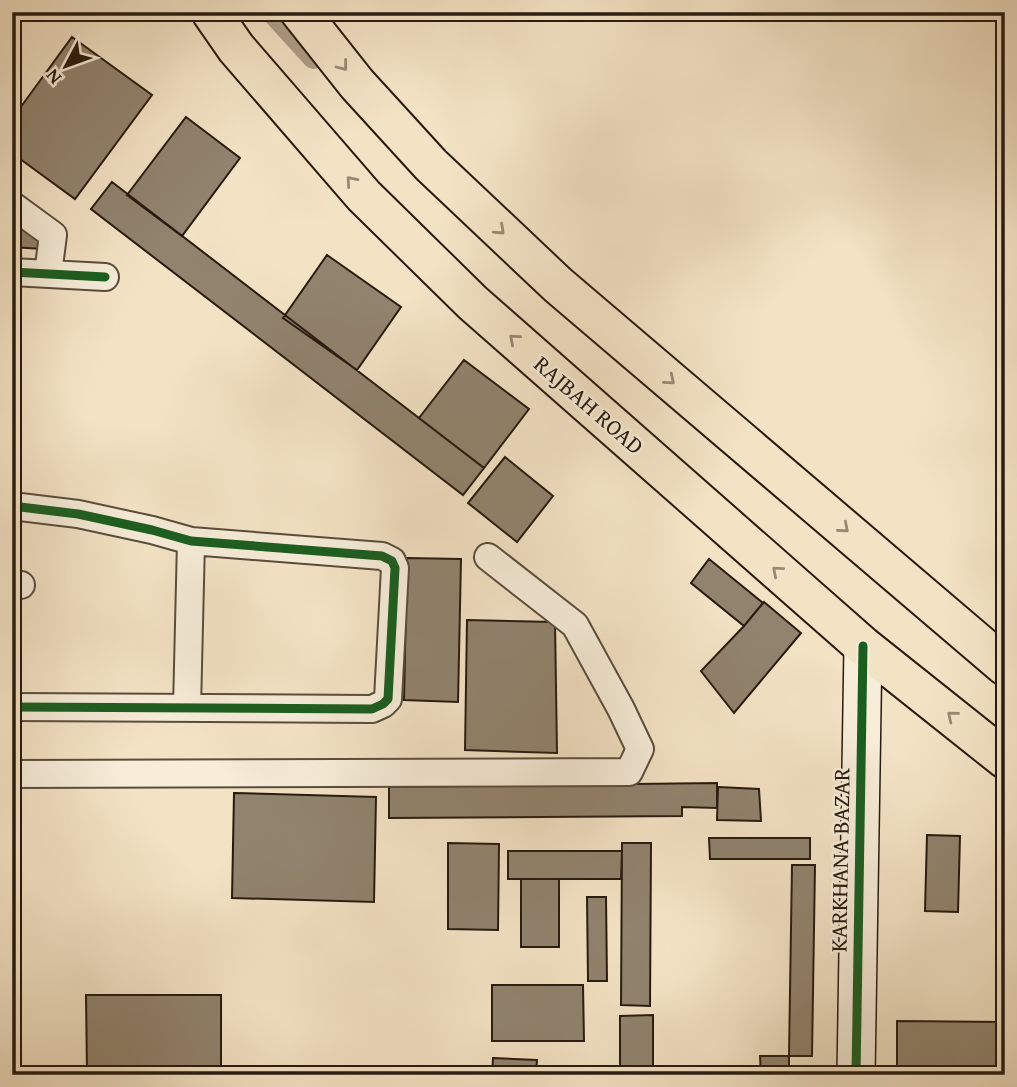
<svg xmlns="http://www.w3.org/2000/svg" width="1017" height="1087" font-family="'Gentium Book Plus',serif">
	<rect width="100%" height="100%" fill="#f3e3c5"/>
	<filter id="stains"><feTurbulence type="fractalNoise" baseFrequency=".00286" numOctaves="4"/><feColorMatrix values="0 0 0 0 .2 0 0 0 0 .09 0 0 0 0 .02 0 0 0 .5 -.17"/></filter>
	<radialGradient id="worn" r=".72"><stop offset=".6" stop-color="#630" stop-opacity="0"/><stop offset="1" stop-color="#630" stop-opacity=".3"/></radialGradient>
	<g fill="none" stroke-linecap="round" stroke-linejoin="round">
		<path stroke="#ae9f87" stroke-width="24" d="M 273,12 L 314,57"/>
	</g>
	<path fill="#91836e" stroke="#271b0f" stroke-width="2" d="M 72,37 L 152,95 L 75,199 L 12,153 L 12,119 Z
		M 186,117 L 240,158 L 182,236 L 127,195 Z
		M 112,182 L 484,468 L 463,495 L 91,209 Z
		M 12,215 L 44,238 L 42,249 L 12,247 Z
		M 327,255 L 401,307 L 357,370 L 283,318 Z
		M 464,360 L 529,409 L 484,468 L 419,418 Z
		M 505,457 L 553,496 L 517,542 L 468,503 Z
		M 407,558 L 461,559 L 458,702 L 404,700 Z
		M 709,559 L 763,603 L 744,626 L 691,583 Z
		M 764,602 L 801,633 L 734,713 L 701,671 L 744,626 Z
		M 467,620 L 555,622 L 557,753 L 465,750 Z
		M 717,783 L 717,808 L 682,807 L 682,816 L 389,818 L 389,787 Z
		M 718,787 L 759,789 L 761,821 L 717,820 Z
		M 234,793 L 376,797 L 374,902 L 232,898 Z
		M 927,835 L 960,836 L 958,912 L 925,911 Z
		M 709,838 L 810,838 L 810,859 L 710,859 Z
		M 448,843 L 499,844 L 498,930 L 448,929 Z
		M 622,843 L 651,843 L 650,1006 L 621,1005 Z
		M 508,851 L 622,851 L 621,879 L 508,879 Z
		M 792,865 L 815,865 L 812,1056 L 789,1056 Z
		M 521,879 L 559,879 L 559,947 L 521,947 Z
		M 587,897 L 606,897 L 607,981 L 588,981 Z
		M 492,985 L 583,985 L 584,1041 L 492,1041 Z
		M 86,995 L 221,995 L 221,1074 L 87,1074 Z
		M 653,1015 L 653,1075 L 620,1075 L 620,1016 Z
		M 897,1021 L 1005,1022 L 1005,1075 L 897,1075 Z
		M 760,1056 L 789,1056 L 789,1075 L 761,1075 Z
		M 493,1058 L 537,1060 L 536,1075 L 492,1075 Z
		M 603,1070 L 603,1075 L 555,1075 L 555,1072 Z"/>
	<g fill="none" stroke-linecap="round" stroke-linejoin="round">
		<g stroke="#5a4d3c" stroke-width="30">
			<path id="street" d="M 12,205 L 53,235 L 48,274
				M 12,272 L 105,277
				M 12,506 L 78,514 L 152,530 L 191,541 L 382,556 L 392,561 L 395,568 L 388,699 L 383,704 L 372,709 L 12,707
				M 12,585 L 21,585
				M 187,708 L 191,541
				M 12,774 L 629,772 L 640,749 L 621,709 L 575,625 L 488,557"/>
		</g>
		<g stroke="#271b0f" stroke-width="40">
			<path id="secondary" d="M 856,1075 L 863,646"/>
		</g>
		<g stroke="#271b0f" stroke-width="42">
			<path id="primary" d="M 211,12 L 236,48 L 364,196 L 473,303 L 863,646 L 1005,759
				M 300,12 L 357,84 L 431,165 L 558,285 L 1005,666"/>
		</g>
		<use href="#street" stroke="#f7edd9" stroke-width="26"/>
		<use href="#secondary" stroke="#f7edd9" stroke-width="37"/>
		<use href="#primary" stroke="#f3e3c5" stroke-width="38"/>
		<g stroke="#f7edd9" stroke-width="13">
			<path id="cycleway" d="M 12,272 L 105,277
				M 12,506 L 78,514 L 152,530 L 191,541 L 382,556 L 392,561 L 395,568 L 388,699 L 383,704 L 372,709 L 12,707
				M 856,1075 L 863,646"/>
		</g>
		<use href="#cycleway" stroke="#1b5e20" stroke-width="9"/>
	</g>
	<defs><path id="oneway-chevron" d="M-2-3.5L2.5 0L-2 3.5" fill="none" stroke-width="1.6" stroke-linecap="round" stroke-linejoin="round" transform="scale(1.75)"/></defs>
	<g stroke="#978973">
		<use href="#oneway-chevron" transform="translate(343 66) rotate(52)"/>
		<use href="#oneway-chevron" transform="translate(351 181) rotate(-131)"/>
		<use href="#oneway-chevron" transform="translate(500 230) rotate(43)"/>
		<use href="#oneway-chevron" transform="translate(514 339) rotate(-139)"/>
		<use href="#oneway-chevron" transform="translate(670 380) rotate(40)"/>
		<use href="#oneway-chevron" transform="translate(844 528) rotate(41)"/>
		<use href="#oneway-chevron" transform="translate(777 571) rotate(-139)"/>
		<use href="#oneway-chevron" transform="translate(952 716) rotate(-141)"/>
	</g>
	<g text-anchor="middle" stroke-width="5" stroke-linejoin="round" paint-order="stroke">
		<g font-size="23" fill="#271b0f" stroke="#f7edd9">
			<text transform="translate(589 405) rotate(41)" y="8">RAJBAH ROAD</text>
			<text transform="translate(840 860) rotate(-89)" y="8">KARKHANA BAZAR</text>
		</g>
	</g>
	<rect width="1017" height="1087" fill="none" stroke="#f3e3c5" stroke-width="42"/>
	<rect x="14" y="14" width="989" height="1059" fill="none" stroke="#271b0f" stroke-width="3.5"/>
	<rect x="21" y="21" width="975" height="1045" fill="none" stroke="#271b0f" stroke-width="2"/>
	<g transform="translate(66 66) rotate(229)" stroke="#f7edd9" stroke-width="5" paint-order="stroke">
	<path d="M0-5L12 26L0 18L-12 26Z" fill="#271b0f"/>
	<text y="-10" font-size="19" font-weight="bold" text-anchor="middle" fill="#271b0f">N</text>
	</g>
	<rect width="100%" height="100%" filter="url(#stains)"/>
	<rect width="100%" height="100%" fill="url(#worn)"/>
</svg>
